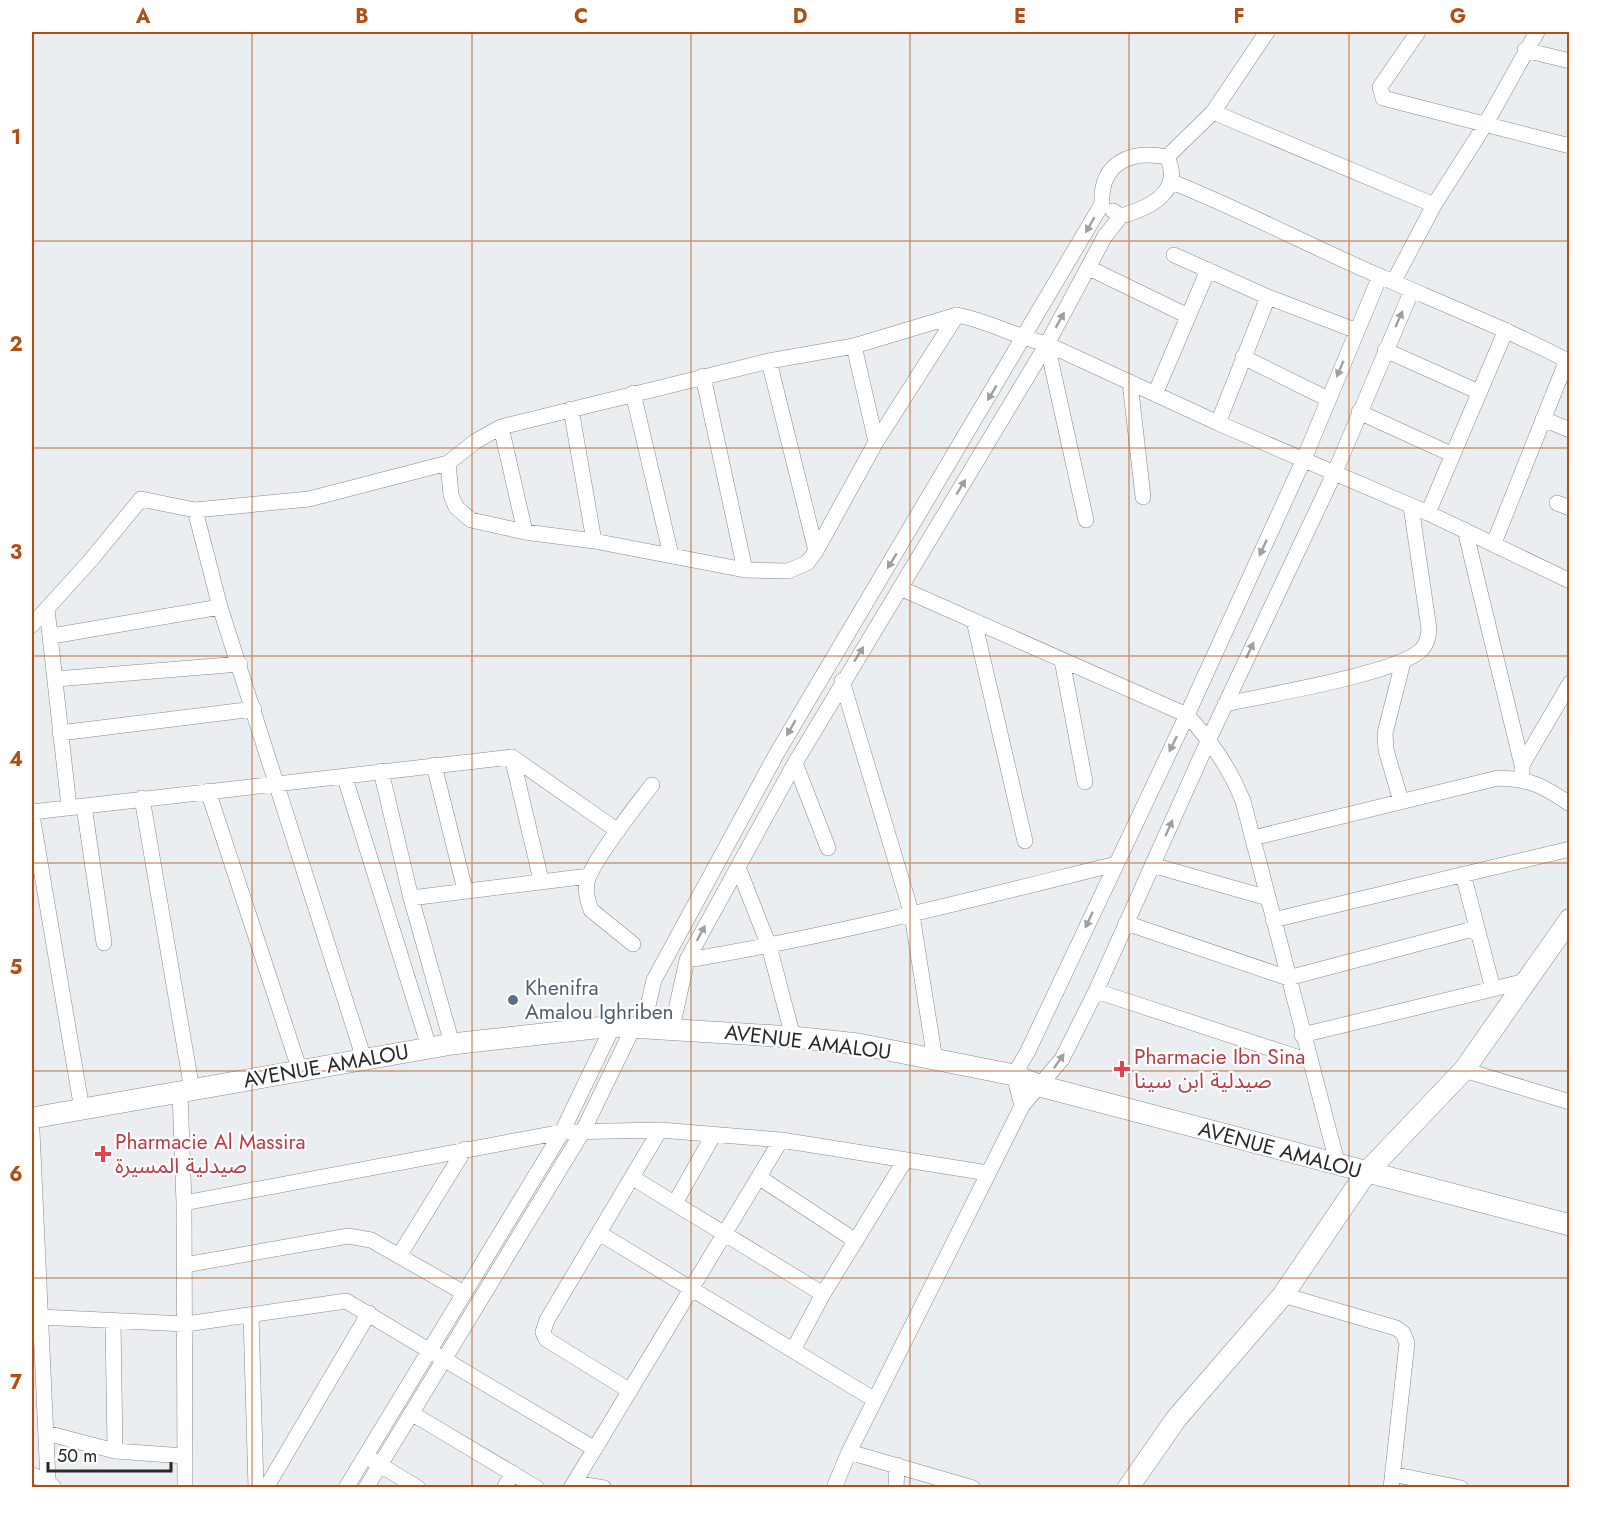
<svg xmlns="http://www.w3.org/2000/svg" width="1601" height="1519" font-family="Jost,'Noto Sans Arabic',sans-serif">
	<rect width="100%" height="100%" fill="#eaeef0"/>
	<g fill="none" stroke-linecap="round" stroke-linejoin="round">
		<g stroke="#86898c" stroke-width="16">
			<path id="street" d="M 1418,32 L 1380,87 L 1383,98 L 1570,146
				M 1525,50 L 1570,61
				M 1213,112 L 1434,205
				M 1167,157 L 1213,112 L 1267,32
				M 1172,182 C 1242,210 1308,245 1377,275 C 1441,303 1507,329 1570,362
				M 1113,211 L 1121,216 C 1149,208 1184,192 1167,157
				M 1174,255 L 1268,297 L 1357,331
				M 1089,268 L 1188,316
				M 1394,281 L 1434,205 L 1485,125 L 1537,32
				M 1047,344 L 1086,520
				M 854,346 L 876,442
				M 1385,350 L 1479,392
				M 1243,357 L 1328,399
				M 769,361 L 816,551
				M 703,376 L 745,570
				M 1130,382 L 1143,497
				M 633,393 L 671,555
				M 1155,394 L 1208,270
				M 571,409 L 594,541
				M 1359,412 L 1451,454
				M 1543,419 L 1570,430
				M 1218,423 L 1268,297
				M 501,427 L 525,532
				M 448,463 L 451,495 L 456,507 L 471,520 L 525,532 L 594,541 L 745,570 L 788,571 L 807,563 L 816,551 L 876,442 L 957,315
				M 1557,503 L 1570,508
				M 195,510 L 220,607 L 364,1059
				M 1428,513 L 1506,330
				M 1465,530 L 1522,765 L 1522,778
				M 1494,543 L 1567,360
				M 900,588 L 1187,715 C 1211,741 1230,768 1243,801 L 1338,1166
				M 47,609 L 69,807
				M 974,621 L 1025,841
				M 32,625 L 90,561 L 141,499 L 195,510 L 309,499 L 448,463 L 476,441 L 501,427 L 769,361 L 854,346 L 957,315 C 989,321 1016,337 1047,344 L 1218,423 L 1428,513 L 1570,581
				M 52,636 L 220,607
				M 1062,660 L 1085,782
				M 56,679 L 240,664
				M 842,681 L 912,915 L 935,1060
				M 1225,704 C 1262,696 1399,673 1421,650 C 1427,644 1428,638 1429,629 L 1411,506
				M 60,733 L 254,709
				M 512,757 L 541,880
				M 795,763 L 828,848
				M 434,765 L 465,890
				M 1522,765 L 1570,683
				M 381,771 L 411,898 L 452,1044
				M 345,778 L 429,1047
				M 208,791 L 300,1071
				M 142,798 L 192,1090
				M 1401,801 L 1386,750 L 1385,733 L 1403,662
				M 84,806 L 104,943
				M 32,812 L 512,757 L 618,831
				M 32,815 L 82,1110
				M 1253,838 L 1498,778 C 1531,779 1543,786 1570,804
				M 1152,865 L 1268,898
				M 738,867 L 769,946 L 793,1037
				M 1463,874 L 1493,989
				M 411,898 L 589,876
				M 1273,920 L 1570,849
				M 1126,923 L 1288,978 L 1477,928
				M 633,944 L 591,910 C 588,901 585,892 587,882 C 592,861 636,806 652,785
				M 687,960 C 832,936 974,899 1116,864
				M 1096,991 L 1309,1061
				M 643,1027 L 654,980 L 777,753 L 1102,204 C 1100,162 1131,150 1167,157
				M 672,1028 L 687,960 L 795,763 L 1047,344 L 1105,236 L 1121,216
				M 1302,1035 L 1526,981
				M 1464,1070 L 1570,1102
				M 180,1093 L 184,1203 L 185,1488
				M 1022,1106 L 1014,1075 L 1028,1051 L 1187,715 L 1304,459 L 1380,276
				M 32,1131 L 48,1481
				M 633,1178 L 823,1294
				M 760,1178 L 856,1241
				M 184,1203 L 562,1132 L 660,1130 L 781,1140 L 988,1173
				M 675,1203 L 714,1134
				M 599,1233 L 875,1400
				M 399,1256 L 465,1149
				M 185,1265 L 348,1236 L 371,1240 L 464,1293
				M 1283,1295 L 1396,1328 L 1403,1333 L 1407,1343 L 1391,1488
				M 251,1316 L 256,1488
				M 40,1317 L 186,1324 L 346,1301 L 595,1449
				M 113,1321 L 115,1451
				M 793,1350 L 823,1294 L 905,1160
				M 630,1391 L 546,1339 L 543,1332 L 547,1320 L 660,1130
				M 411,1413 L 537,1488
				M 46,1433 L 115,1451 L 185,1456
				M 849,1452 L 973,1488
				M 372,1460 L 418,1488
				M 1392,1474 L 1461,1488
				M 32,1475 L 48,1481 L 54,1488
				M 574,1483 L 604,1488
				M 266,1488 L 369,1313
				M 346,1488 L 562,1132 L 613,1026
				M 366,1488 L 583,1131 L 634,1026
				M 504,1488 L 513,1473
				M 571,1488 L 781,1140
				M 834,1488 L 849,1452 L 1022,1106 L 1062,1059 L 1096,991 L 1209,739 L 1335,472 L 1412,290
				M 896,1488 L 897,1465"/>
		</g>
		<g stroke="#86898c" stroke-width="22">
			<path id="secondary" d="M 32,1118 L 452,1044 L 613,1026 L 793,1037 L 858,1044 L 1014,1075 L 1040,1086 L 1570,1225
				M 1128,1488 L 1176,1419 L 1283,1295 L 1366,1173 L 1464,1070 L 1570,919"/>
		</g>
		<use href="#street" stroke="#fff" stroke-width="15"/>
		<use href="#secondary" stroke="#fff" stroke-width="21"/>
	</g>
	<defs><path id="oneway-solid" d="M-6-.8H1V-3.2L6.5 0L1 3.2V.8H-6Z" transform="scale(1.5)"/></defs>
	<g fill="#9e9f9f">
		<use href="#oneway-solid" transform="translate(1090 225) rotate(120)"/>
		<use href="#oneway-solid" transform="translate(1399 319) rotate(-66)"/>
		<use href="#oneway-solid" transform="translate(1060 320) rotate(-61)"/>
		<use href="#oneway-solid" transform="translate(1340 369) rotate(113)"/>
		<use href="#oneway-solid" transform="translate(992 393) rotate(121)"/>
		<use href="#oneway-solid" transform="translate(961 487) rotate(-59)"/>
		<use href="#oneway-solid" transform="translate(1263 548) rotate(115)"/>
		<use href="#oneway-solid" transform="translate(892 561) rotate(121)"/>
		<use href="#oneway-solid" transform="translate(1250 650) rotate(-65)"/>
		<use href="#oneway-solid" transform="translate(859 654) rotate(-58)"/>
		<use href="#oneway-solid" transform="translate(791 728) rotate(120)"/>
		<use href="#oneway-solid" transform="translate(1173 744) rotate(116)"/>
		<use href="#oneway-solid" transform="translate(1169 828) rotate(-66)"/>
		<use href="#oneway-solid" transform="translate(1089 920) rotate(115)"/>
		<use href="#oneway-solid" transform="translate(701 933) rotate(-62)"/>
		<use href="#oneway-solid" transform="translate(1059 1061) rotate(-55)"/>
	</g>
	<path fill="none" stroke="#b04e13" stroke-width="1.5" stroke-opacity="0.55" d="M 252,32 L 252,1488M 472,32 L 472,1488M 691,32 L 691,1488M 910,32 L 910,1488M 1129,32 L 1129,1488M 1349,32 L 1349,1488M 32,241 L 1570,241M 32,448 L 1570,448M 32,656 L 1570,656M 32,863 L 1570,863M 32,1071 L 1570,1071M 32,1278 L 1570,1278"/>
	<circle fill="#5c6f8a" stroke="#fff" stroke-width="2" cx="513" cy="1000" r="6"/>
	<g fill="#e0444e" stroke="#fff" stroke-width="2">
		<path d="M1119 1060h6v6h6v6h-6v6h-6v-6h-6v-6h6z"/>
		<path d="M100 1145h6v6h6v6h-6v6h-6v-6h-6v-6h6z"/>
	</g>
	<g text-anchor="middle" stroke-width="4.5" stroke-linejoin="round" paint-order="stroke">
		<g font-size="21" fill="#4e5e75" stroke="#fff" text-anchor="start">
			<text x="525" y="995">Khenifra<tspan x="525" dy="24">Amalou Ighriben</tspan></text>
		</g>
		<g font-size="21" fill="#28292a" stroke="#fff">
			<text transform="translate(808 1042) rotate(7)" y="7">AVENUE AMALOU</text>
			<text transform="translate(326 1066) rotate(-10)" y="7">AVENUE AMALOU</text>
			<text transform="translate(1280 1150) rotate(15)" y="7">AVENUE AMALOU</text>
		</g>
		<g font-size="21" fill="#be3a42" stroke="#fff" text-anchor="start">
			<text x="1134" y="1064">Pharmacie Ibn Sina<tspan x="1134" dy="24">صيدلية ابن سينا</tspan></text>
			<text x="115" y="1149">Pharmacie Al Massira<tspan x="115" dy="24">صيدلية المسيرة</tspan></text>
		</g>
	</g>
	<rect width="1601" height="1519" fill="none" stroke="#ffffff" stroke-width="66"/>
	<path d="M48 1462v9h123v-9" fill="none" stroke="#28292a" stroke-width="3"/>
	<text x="57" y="1462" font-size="18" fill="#28292a" stroke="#ffffff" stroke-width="4.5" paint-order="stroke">50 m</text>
	<rect x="33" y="33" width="1535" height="1453" fill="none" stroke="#b04e13" stroke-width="2"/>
	<g font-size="20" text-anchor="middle" font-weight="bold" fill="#b04e13">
		<text x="143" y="23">A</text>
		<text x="362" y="23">B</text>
		<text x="581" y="23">C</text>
		<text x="800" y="23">D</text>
		<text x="1020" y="23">E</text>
		<text x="1239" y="23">F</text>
		<text x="1458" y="23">G</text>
		<text x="16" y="144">1</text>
		<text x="16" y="351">2</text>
		<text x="16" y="559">3</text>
		<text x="16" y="766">4</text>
		<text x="16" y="974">5</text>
		<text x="16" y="1181">6</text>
		<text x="16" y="1389">7</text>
	</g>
</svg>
